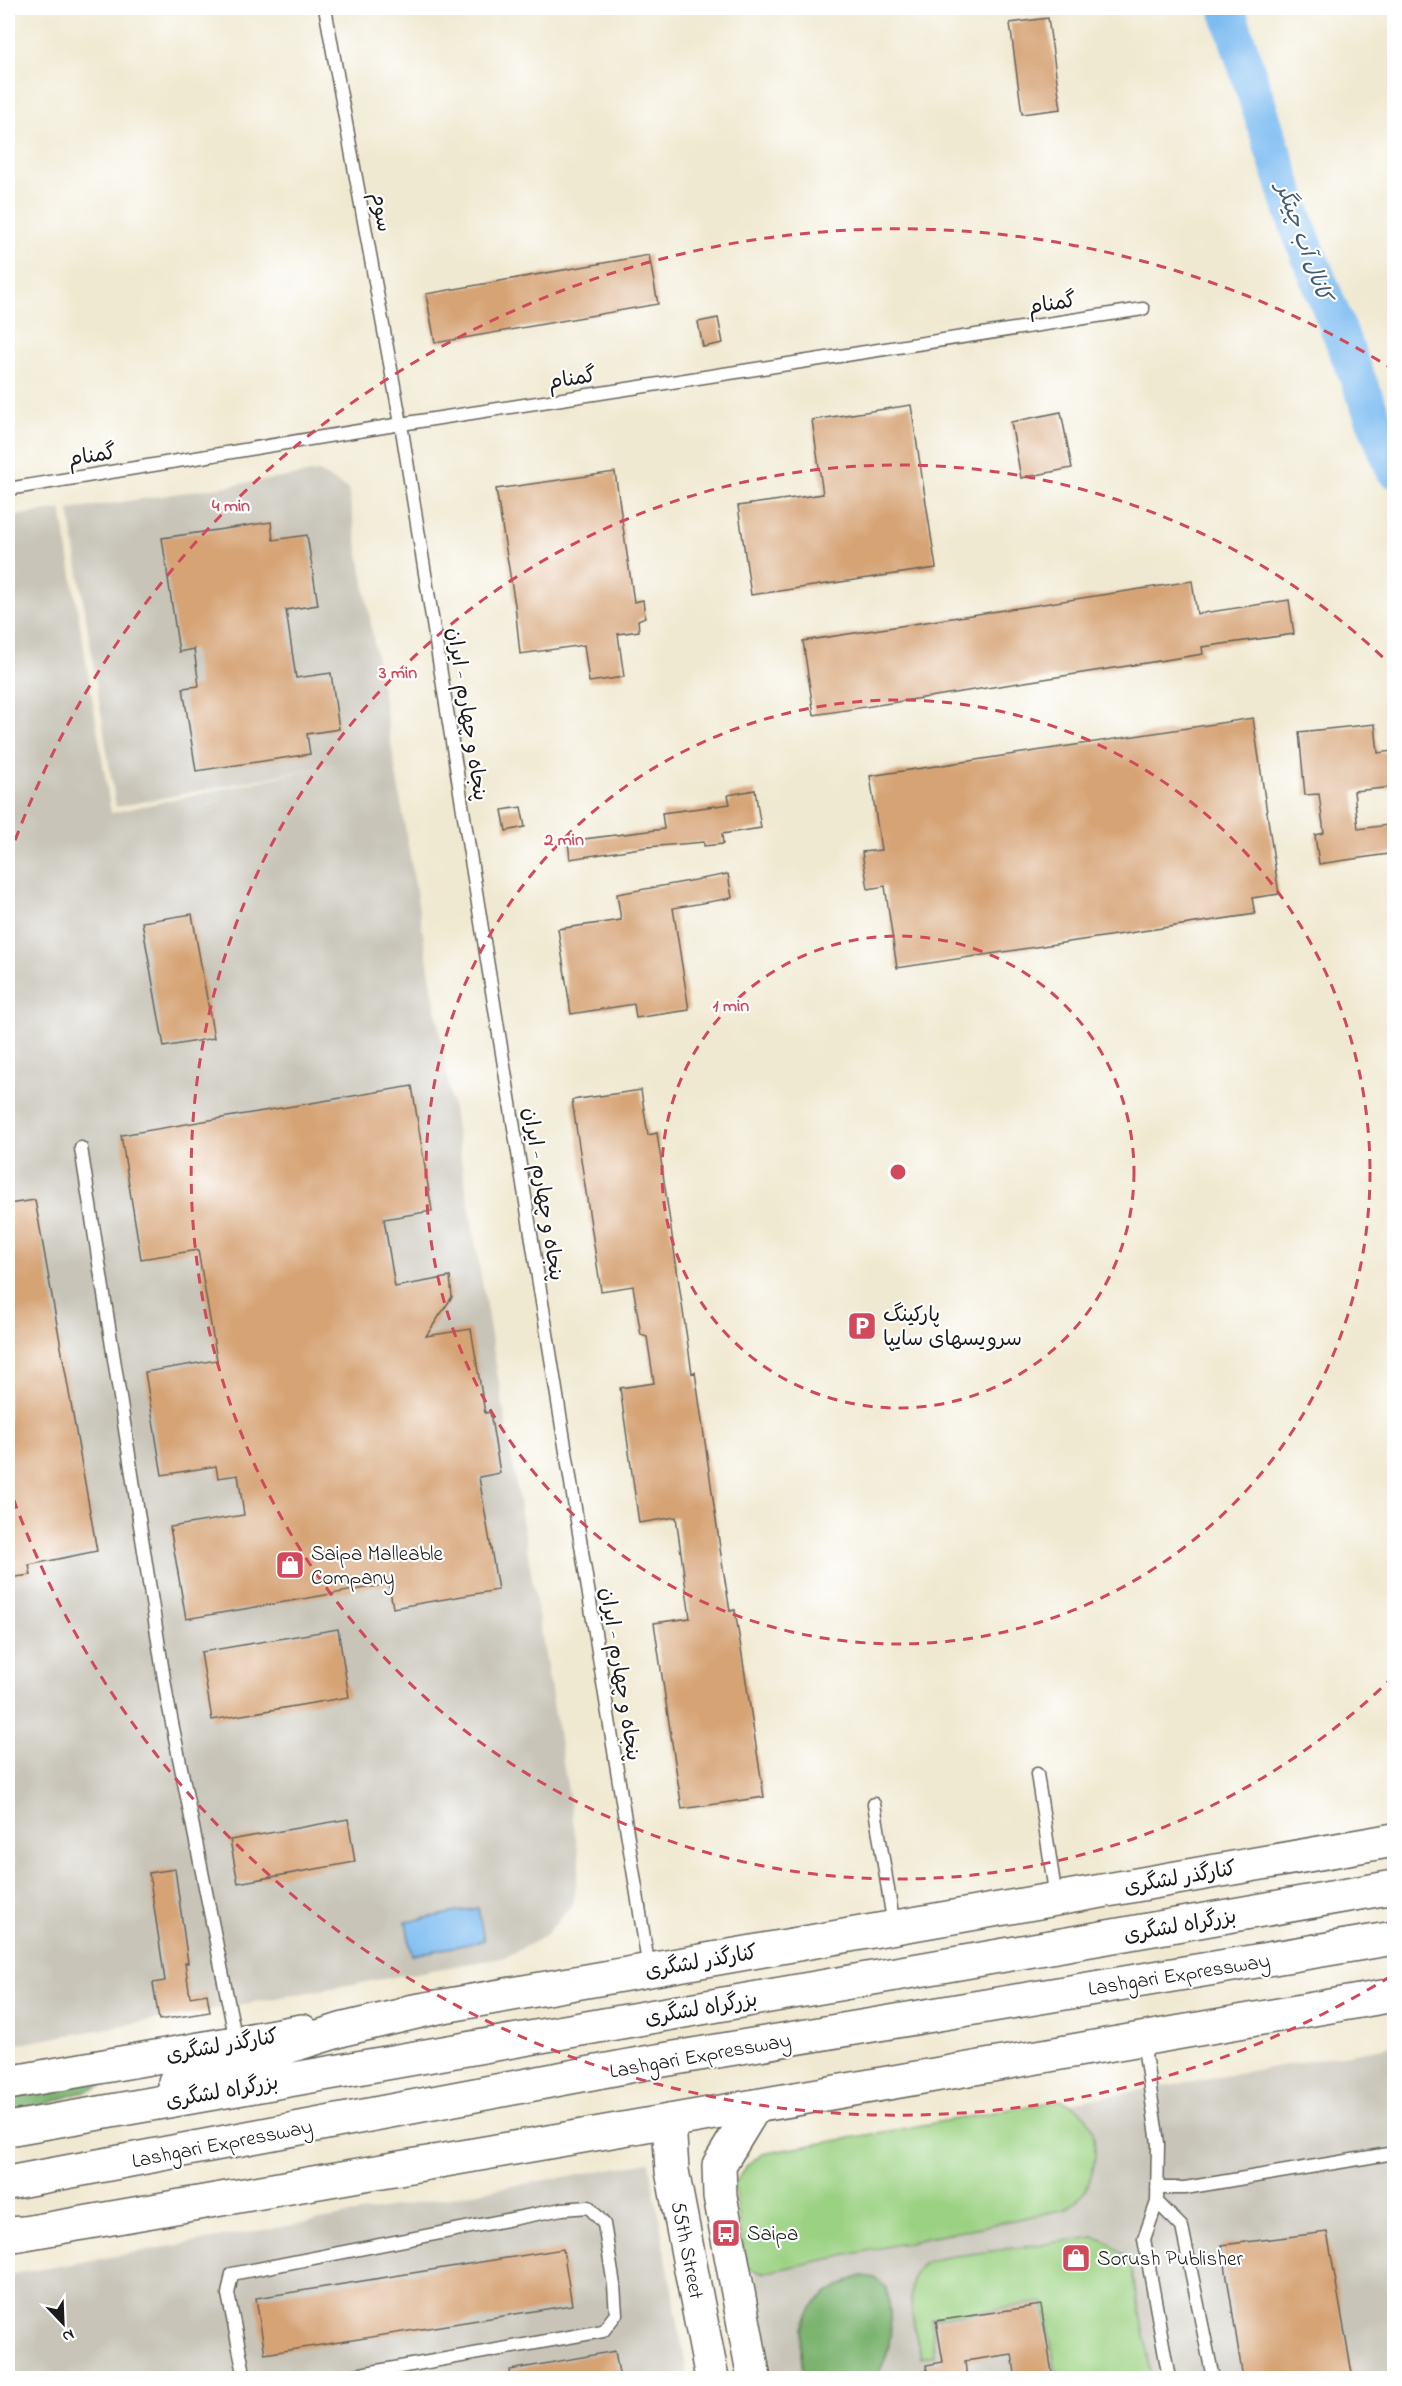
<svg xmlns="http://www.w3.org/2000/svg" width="1402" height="2386" font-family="'Indie Flower','Playpen Sans Arabic',sans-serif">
	<rect width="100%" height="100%" fill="#fff"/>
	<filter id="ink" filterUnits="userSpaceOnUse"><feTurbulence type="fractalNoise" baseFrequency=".0167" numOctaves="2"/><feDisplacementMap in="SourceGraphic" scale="12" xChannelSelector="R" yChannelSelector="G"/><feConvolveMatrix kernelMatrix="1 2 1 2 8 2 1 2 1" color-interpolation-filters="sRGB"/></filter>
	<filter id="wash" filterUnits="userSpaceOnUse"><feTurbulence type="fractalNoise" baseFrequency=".008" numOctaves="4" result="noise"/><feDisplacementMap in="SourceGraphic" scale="24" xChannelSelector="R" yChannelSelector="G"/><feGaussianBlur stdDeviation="1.35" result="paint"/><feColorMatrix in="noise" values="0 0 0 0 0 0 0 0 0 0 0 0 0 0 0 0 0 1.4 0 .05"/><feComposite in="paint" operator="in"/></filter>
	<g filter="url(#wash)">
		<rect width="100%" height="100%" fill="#f0e9d1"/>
		<path fill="#c8c4b8" d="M 319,472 L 348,489 L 580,1862 L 573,1904 L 546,1935 L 506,1957 L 8,2046 L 8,517 L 61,509 L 111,813 L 342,763 L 116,807 L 69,510 Z
			M 1394,2046 L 1394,2378 L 773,2378 L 740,2188 L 771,2155 Z
			M 649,2162 L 688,2378 L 8,2378 L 8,2275 Z"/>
		<path fill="#9bd182" stroke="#5c764f" stroke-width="1.5" d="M 1062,2100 C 1067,2103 1074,2105 1079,2109 C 1102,2128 1098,2175 1081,2196 C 1077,2201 1071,2205 1066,2209 L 762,2273 L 746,2267 L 734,2185 L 748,2164 L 762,2154 Z
			M 1095,2237 C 1112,2243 1122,2250 1131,2266 L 1152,2378 L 1057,2378 L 1044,2302 L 931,2319 L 934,2355 L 921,2358 C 916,2334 899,2278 925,2263 C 931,2259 941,2258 948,2257 Z"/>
		<path fill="#7cb370" stroke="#4c6846" stroke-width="1.5" d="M 148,2070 L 8,2117 L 8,2094 Z
			M 862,2276 L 875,2278 L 887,2288 C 892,2321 895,2350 875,2378 L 804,2378 C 794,2323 807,2295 862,2276 Z"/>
		<path fill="#7dbcf1" stroke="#4c6c86" stroke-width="1.5" d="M 478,1908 L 484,1941 L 412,1955 L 406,1922 Z"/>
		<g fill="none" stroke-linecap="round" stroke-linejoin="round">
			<path stroke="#7dbcf1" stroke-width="36" d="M 1227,8 L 1298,228 L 1394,470"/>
		</g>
		<g id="blocks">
			<path fill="#d6a374" d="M 1048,18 L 1061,109 L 1022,114 L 1010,23 Z
				M 649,255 L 658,304 L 435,343 L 426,294 Z
				M 718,318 L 723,343 L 703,347 L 698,322 Z
				M 911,405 L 936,568 L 751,595 L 738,506 L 823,494 L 812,420 Z
				M 1061,412 L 1072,468 L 1021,478 L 1011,422 Z
				M 615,472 L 634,602 L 643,600 L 645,617 L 638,620 L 639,631 L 618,634 L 624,677 L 589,682 L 584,645 L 520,654 L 515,605 L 496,489 Z
				M 271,522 L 273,540 L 307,535 L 318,605 L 286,610 L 296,678 L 331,673 L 339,729 L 307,734 L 310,754 L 196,771 L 183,688 L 199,686 L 194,649 L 179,652 L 162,538 Z
				M 1192,581 L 1197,614 L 1289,600 L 1294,634 L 1202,647 L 1203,654 L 814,715 L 803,641 Z
				M 1253,718 L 1279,894 L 1252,898 L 1255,914 L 897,968 L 885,886 L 868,889 L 862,852 L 881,850 L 870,776 Z
				M 1375,724 L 1378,753 L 1392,751 L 1395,787 L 1354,791 L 1358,829 L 1395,824 L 1395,853 L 1319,864 L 1315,835 L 1324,833 L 1319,794 L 1305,795 L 1299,732 Z
				M 755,790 L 761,828 L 722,834 L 723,844 L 704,846 L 704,842 L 647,847 L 570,859 L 568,841 L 664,829 L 662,813 L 730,804 L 728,795 Z
				M 521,807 L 525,827 L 506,831 L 502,810 Z
				M 728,874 L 732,898 L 673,908 L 689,1010 L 636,1018 L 634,1004 L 571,1014 L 558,929 L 621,920 L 617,894 Z
				M 192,914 L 214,1038 L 164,1047 L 142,922 Z
				M 412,1086 L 432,1211 L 384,1219 L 395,1287 L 450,1277 L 452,1297 L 426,1336 L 471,1329 L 485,1413 L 490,1412 L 500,1473 L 479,1477 L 498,1590 L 393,1608 L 389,1584 L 186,1619 L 170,1527 L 244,1515 L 238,1475 L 218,1478 L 216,1466 L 162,1475 L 145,1372 L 217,1360 L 198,1250 L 141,1259 L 121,1135 Z
				M 641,1090 L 648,1135 L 657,1133 L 692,1373 L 695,1372 L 722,1562 L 730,1611 L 735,1610 L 764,1797 L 682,1809 L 654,1623 L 690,1618 L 676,1517 L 639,1523 L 620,1388 L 654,1383 L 647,1337 L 641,1335 L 633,1286 L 601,1291 L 572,1100 Z
				M 35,1200 L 97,1551 L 29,1565 L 31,1575 L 8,1578 L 8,1204 Z
				M 338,1629 L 349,1697 L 212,1720 L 201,1652 Z
				M 348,1819 L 355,1862 L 238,1883 L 230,1840 Z
				M 175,1869 L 188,1963 L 185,1963 L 190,1997 L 207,1994 L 210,2012 L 159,2020 L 153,1983 L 165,1981 L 149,1873 Z
				M 1327,2232 L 1353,2379 L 1243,2379 L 1222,2245 Z
				M 563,2249 L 572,2305 L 265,2354 L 256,2298 Z
				M 1041,2305 L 1053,2379 L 1016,2379 L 1012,2354 L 965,2361 L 967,2379 L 928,2379 L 926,2365 L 943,2362 L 936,2321 Z
				M 615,2351 L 620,2379 L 511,2379 L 510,2370 Z"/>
		</g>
	</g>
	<g filter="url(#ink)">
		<use href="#blocks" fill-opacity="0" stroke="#66645b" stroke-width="1.5"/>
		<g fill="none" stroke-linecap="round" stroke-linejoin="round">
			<g stroke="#66645b" stroke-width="15">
				<path id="service" d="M 325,8 L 401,424 L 649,1969
					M 8,489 L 401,424 L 1143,309
					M 81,1148 L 167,1698 L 236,2041
					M 1037,1774 L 1056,1898
					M 874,1804 L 894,1926
					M 1143,2040 L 1158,2143 L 1157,2202 L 1144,2239 L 1169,2378
					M 1157,2188 L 1185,2188 L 1394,2153
					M 1157,2202 L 1182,2227 L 1213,2378
					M 245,2378 L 228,2294 L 232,2274 L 562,2209 L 589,2207 L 604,2224 L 614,2285 L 616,2314 L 603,2331 L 338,2378"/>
			</g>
			<g stroke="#66645b" stroke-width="36">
				<path id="secondary" d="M 669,2121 L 672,2171 L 712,2378
					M 754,2378 L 720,2196 L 719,2165 L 755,2106"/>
			</g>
			<g stroke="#66645b" stroke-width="36">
				<path id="primary" d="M 409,2012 L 1394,1840
					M 8,2083 L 302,2031
					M 8,2236 L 1394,1995"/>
			</g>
			<g stroke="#66645b" stroke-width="36">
				<path id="trunk" d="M 175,2082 L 344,2029 L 438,2007
					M 8,2129 L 1394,1887
					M 8,2183 L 645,2063 L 1394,1938
					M 8,2234 L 23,2233"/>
			</g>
			<use href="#service" stroke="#fff" stroke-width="12"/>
			<use href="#secondary" stroke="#fff" stroke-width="33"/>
			<use href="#primary" stroke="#fff" stroke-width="33"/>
			<use href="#trunk" stroke="#fff" stroke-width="33"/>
		</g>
	</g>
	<g fill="none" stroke="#d1495b" stroke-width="3" stroke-dasharray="10 8">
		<circle cx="898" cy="1172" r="236"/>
		<circle cx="898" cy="1172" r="472"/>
		<path d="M1394 1676A707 707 0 1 1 1394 668"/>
		<path d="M1391 1976A943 943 0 0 1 9 1487M9 857A943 943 0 0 1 1391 368"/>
	</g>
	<defs>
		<g id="parking-square" transform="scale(1.5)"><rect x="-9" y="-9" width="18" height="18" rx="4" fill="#d1495b" stroke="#fff"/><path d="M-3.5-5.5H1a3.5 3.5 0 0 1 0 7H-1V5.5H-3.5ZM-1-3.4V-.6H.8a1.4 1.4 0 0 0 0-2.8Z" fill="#fff"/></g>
		<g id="shop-square" transform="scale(1.5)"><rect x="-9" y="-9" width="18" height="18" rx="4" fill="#d1495b" stroke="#fff"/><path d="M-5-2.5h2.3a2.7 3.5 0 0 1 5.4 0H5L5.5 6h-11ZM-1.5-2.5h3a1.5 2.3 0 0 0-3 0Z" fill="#fff"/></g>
		<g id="bus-square" transform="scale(1.5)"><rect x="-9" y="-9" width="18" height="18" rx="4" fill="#d1495b" stroke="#fff"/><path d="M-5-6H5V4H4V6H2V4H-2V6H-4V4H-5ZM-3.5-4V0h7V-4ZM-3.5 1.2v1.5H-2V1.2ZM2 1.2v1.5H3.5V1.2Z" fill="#fff"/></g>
	</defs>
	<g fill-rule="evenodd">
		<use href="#parking-square" x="862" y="1326"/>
		<use href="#shop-square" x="290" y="1565"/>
		<use href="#bus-square" x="726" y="2233"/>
		<use href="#shop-square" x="1076" y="2258"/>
	</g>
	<g text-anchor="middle" stroke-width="4.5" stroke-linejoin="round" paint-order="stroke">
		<g font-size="21" fill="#1c1c1c" stroke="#fff">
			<text transform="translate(382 212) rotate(80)" y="7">سوم</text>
			<text transform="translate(1052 303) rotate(-9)" y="7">گمنام</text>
			<text transform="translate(572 378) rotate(-9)" y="7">گمنام</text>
			<text transform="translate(92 455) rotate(-9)" y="7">گمنام</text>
			<text transform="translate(468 714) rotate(81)" y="7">پنجاه و چهارم - ایران</text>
			<text transform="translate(544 1194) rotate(81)" y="7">پنجاه و چهارم - ایران</text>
			<text transform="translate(621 1674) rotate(81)" y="7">پنجاه و چهارم - ایران</text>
			<text transform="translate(1180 1877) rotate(-10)" y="7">کنارگذر لشگری</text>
			<text transform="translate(1180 1925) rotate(-10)" y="7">بزرگراه لشگری</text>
			<text transform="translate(701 1961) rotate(-10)" y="7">کنارگذر لشگری</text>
			<text transform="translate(1179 1974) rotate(-9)" y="7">Lashgari Expressway</text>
			<text transform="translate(701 2008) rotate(-10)" y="7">بزرگراه لشگری</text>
			<text transform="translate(222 2045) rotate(-10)" y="7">کنارگذر لشگری</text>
			<text transform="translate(700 2055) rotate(-10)" y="7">Lashgari Expressway</text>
			<text transform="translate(222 2091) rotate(-10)" y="7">بزرگراه لشگری</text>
			<text transform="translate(222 2143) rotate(-11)" y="7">Lashgari Expressway</text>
			<text transform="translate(688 2250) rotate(79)" y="7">55th Street</text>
		</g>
		<g font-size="21" fill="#1c1c1c" stroke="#fff" text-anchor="start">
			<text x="883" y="1321">پارکینگ<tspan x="883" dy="24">سرویسهای سایپا</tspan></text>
			<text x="311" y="1560">Saipa Malleable<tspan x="311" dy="24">Company</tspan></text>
			<text x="747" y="2240">Saipa</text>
			<text x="1097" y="2265">Sorush Publisher</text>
		</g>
		<g font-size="22" font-style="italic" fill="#435c71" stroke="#fff">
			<text transform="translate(1305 241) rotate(70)" y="8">کانال آب چیتگر</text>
		</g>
	</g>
	<circle cx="898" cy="1172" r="9" fill="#d1495b" stroke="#fff" stroke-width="3"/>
	<g font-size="18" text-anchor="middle" font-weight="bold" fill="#d1495b" stroke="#fff" stroke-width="4.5" stroke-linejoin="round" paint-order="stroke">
		<text x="231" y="511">4 min</text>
		<text x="398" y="678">3 min</text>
		<text x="564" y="845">2 min</text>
		<text x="731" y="1011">1 min</text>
	</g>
	<rect width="1402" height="2386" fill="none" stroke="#fff" stroke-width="30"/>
	<g transform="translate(63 2323) rotate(157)" stroke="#ffffff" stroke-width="4.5" paint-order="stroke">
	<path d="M0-4.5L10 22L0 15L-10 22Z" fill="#1c1c1c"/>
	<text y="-9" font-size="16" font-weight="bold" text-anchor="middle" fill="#1c1c1c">N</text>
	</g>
</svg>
